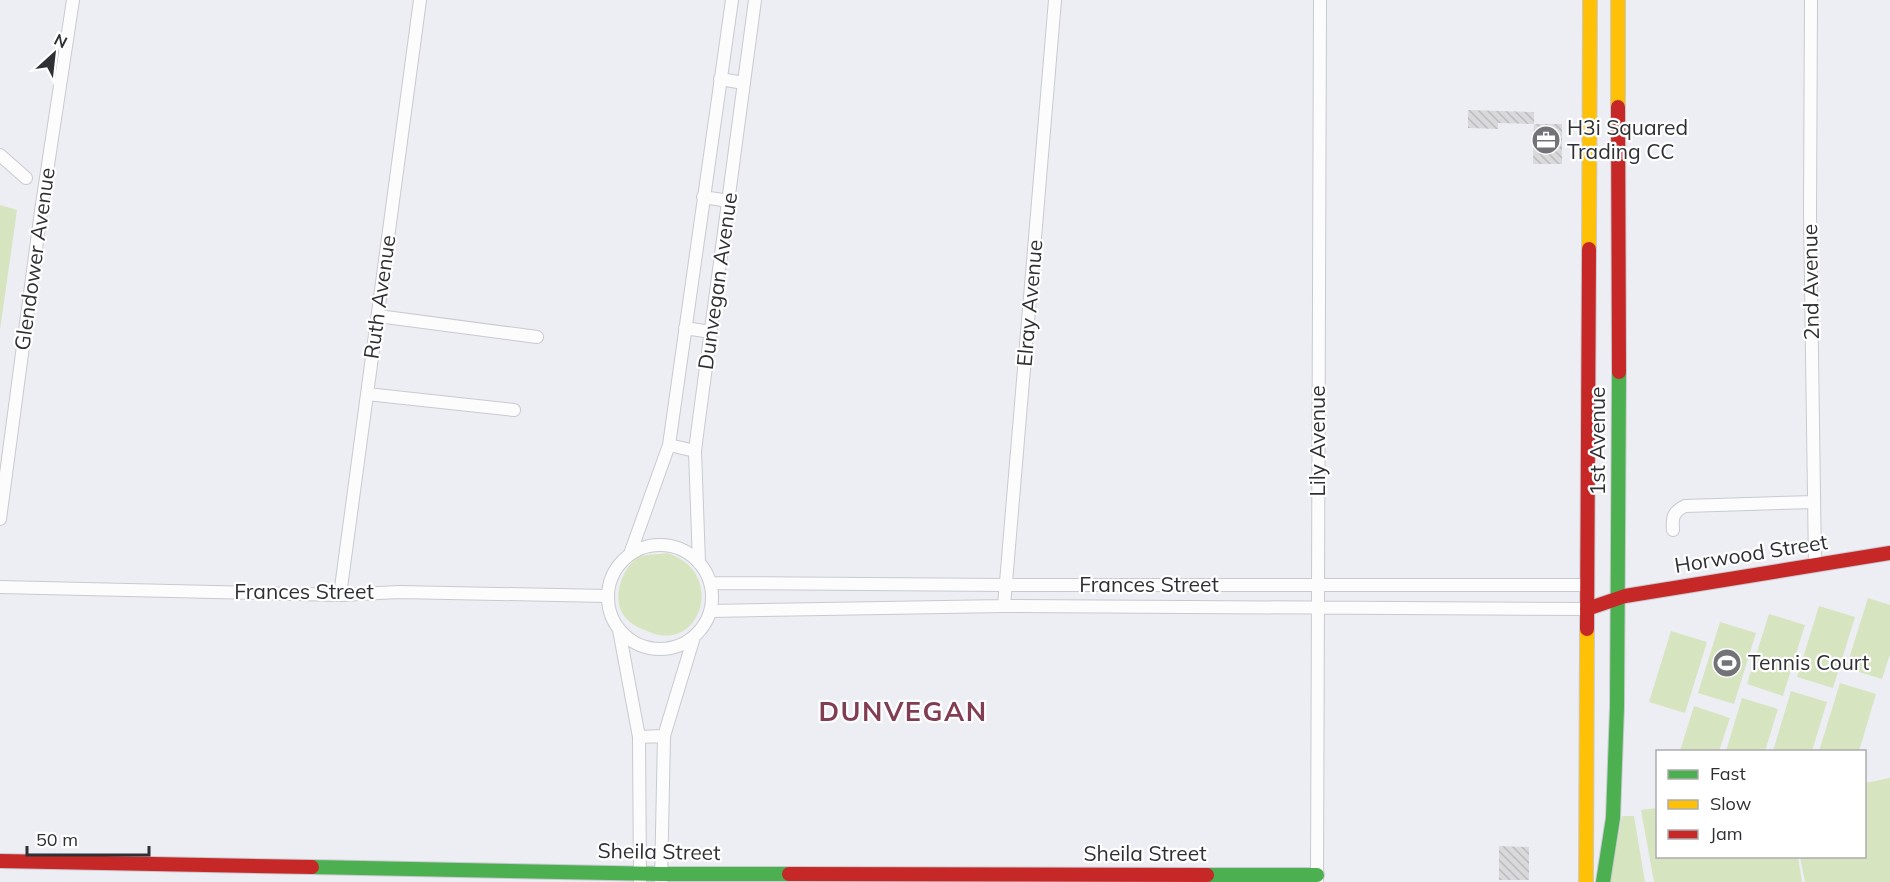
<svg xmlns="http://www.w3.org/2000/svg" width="1890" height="882" font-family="Mulish,sans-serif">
	<defs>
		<pattern id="building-back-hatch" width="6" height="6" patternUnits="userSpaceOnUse" patternTransform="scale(1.5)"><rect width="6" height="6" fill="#d9d8da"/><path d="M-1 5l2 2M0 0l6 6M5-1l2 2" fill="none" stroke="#bbbabc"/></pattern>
	</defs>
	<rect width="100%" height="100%" fill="#edeef4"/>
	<path fill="#d6e4c0" d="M 0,205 L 17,210 L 0,330 Z
		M 667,553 C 726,571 702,651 652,633 C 642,629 632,626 625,617 C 611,601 621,570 636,559 C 644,553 657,555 667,553 Z
		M 1868,598 L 1890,605 L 1890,654 L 1882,679 L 1846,668 Z
		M 1819,606 L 1855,617 L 1833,688 L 1797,677 Z
		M 1769,614 L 1805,625 L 1783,696 L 1747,684 Z
		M 1720,622 L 1756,633 L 1734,704 L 1698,693 Z
		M 1671,631 L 1707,642 L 1685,713 L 1649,702 Z
		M 1840,683 L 1876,694 L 1859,751 L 1819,751 Z
		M 1791,691 L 1827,702 L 1812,751 L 1773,751 Z
		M 1742,698 L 1778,709 L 1765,751 L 1726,751 Z
		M 1694,706 L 1730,718 L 1719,751 L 1680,751 Z
		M 1890,778 L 1890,882 L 1805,882 L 1800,857 L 1864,856 L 1865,783 Z
		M 1657,808 L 1658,856 L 1798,857 L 1802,882 L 1654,882 L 1641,810 Z
		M 1622,816 L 1634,816 L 1645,882 L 1610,882 Z"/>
	<path fill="url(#building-back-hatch)" d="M 1468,110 L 1534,112 L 1534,124 L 1562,124 L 1562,164 L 1533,164 L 1534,124 L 1498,123 L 1498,129 L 1468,128 Z
		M 1499,846 L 1529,847 L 1529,880 L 1499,880 Z"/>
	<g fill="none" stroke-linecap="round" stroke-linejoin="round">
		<g stroke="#c9cacf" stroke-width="14">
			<path id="street" d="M 1811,0 L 1810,213 L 1815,565
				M 720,79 L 744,83
				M 0,155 L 26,178
				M 703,197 L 729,201
				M 378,316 L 537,337
				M 685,328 L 711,332
				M 367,394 L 514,410
				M 669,445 L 695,451
				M 0,519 L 41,211 L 73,0
				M 1673,530 C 1672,517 1673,512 1685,506 L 1814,502
				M608 597a52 52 0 1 1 104 0a52 52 0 1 1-104 0Z
				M 630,554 L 669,445 L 732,0
				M 699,563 L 695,451 L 698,427 L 755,0
				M 710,583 L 1006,585 L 1588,585
				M 0,587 L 340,595 L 399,592 L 607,596
				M 340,595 L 420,0
				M 1004,606 L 1055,0
				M 710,611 L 1004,606 L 1587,609
				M 619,630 L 639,737 L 640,881
				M 639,737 L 664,736
				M 661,880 L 664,736 L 694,637
				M 1317,881 L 1320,0"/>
		</g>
		<g stroke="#c9cacf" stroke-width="16">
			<path id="fast" d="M 312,867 L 661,874 L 789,874
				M 1207,875 L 1317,875
				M 1603,882 L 1613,818 L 1617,707 L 1619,372"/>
		</g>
		<g stroke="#c9cacf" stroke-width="16">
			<path id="slow" d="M 1618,0 L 1618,107
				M 1589,249 L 1590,0
				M 1586,882 L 1587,629"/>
		</g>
		<g stroke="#c9cacf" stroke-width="16">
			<path id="jam" d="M 1618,107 L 1619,372
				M 1587,609 L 1625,596 L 1890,553
				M 1587,629 L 1589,249
				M 0,861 L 312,867
				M 789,874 L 1207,875"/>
		</g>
		<use href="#street" stroke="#fcfcfd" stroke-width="12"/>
		<use href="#fast" stroke="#4caf50" stroke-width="14"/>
		<use href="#slow" stroke="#ffc107" stroke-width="14"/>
		<use href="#jam" stroke="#c62828" stroke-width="14"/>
	</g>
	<defs>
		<g id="office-disc" transform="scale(1.5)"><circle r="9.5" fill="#727277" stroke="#fff"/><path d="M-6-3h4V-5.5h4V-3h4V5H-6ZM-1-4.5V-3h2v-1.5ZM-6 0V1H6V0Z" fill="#fff"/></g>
		<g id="stadium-disc" transform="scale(1.5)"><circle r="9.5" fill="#727277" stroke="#fff"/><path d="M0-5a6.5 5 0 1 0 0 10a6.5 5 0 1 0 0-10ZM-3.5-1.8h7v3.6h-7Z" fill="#fff"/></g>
	</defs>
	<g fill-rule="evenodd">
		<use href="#office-disc" x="1546" y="140"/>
		<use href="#stadium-disc" x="1727" y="663"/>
	</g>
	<g text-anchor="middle" stroke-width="4.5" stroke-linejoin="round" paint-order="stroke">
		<g font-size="21" fill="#2f3034" stroke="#fff" text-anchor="start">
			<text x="1567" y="135">H3i Squared<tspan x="1567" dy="24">Trading CC</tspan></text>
			<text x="1748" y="670">Tennis Court</text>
		</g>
		<g font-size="21" fill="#2f3034" stroke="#fff">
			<text transform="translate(35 259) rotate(-82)" y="7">Glendower Avenue</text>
			<text transform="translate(718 281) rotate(-82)" y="7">Dunvegan Avenue</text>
			<text transform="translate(1811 282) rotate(-91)" y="7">2nd Avenue</text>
			<text transform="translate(380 297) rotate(-82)" y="7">Ruth Avenue</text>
			<text transform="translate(1030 303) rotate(-85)" y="7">Elray Avenue</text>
			<text transform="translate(1318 441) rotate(-90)" y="7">Lily Avenue</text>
			<text transform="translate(1598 441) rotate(-90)" y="7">1st Avenue</text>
			<text transform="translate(1751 554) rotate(-9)" y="7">Horwood Street</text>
			<text x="1149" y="592">Frances Street</text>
			<text x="304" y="599">Frances Street</text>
			<text transform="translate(659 852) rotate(1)" y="7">Sheila Street</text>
			<text x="1145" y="861">Sheila Street</text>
		</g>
		<g font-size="27" font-weight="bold" letter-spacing="1.5" fill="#833d52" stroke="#fff">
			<text x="903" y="721">DUNVEGAN</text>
		</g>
	</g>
	<rect x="1656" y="750" width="210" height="108" fill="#ffffff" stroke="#acacae" stroke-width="1.5"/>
	<rect x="1668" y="770" width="30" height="9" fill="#4caf50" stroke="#acacae" stroke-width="1.5"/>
	<text x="1710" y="780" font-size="18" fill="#2f3034">Fast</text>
	<rect x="1668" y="800" width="30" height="9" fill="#ffc107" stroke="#acacae" stroke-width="1.5"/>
	<text x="1710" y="810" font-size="18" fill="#2f3034">Slow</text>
	<rect x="1668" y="830" width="30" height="9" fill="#c62828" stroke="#acacae" stroke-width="1.5"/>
	<text x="1710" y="840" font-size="18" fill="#2f3034">Jam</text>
	<g transform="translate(54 54) rotate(27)" stroke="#ffffff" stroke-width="4.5" paint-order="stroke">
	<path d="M0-4.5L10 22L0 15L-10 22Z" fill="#2f3034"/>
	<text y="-9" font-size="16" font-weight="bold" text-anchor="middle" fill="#2f3034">N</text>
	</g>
	<path d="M27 846v9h122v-9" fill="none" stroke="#2f3034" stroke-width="3"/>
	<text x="36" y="846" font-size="18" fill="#2f3034" stroke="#ffffff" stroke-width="4.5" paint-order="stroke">50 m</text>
</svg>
